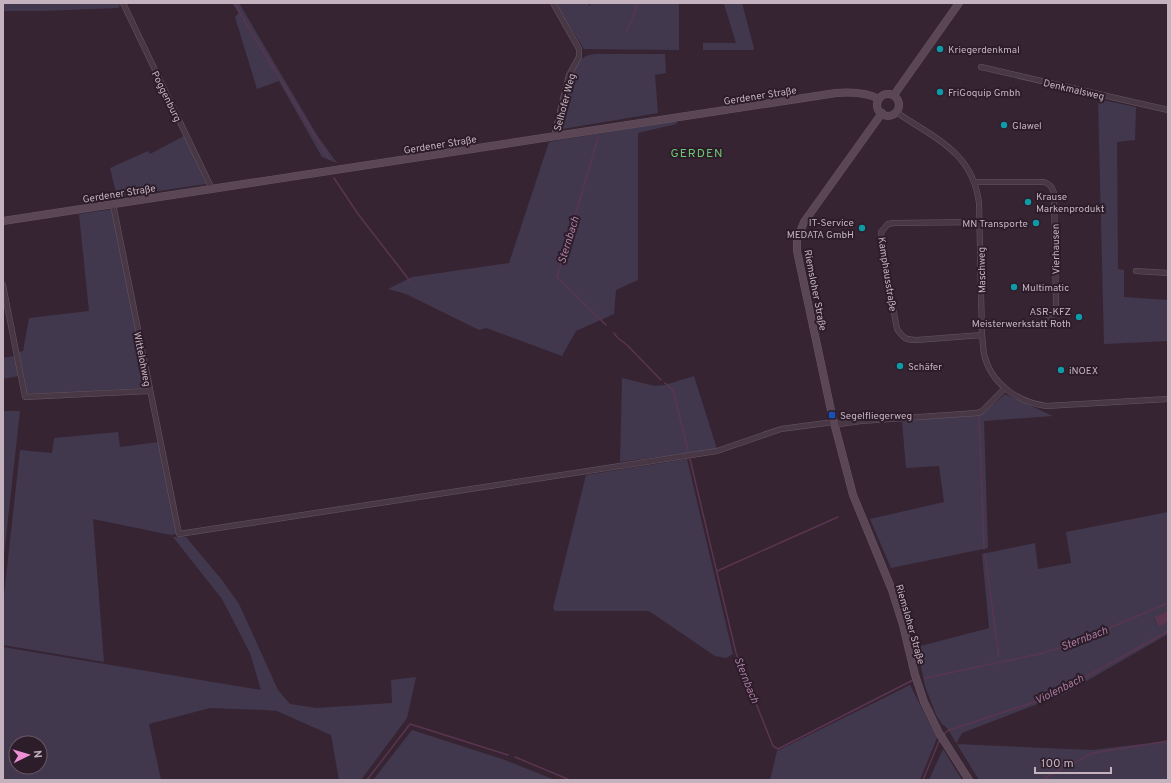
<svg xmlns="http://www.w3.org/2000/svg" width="1171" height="783" font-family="Overpass,sans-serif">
	<rect width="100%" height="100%" fill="#372433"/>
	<path fill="#41384e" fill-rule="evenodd" d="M 3,3 L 119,3 L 120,6 L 118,8 L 42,11 L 3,11 Z
		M 232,3 L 239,3 L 317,135 L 337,163 L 322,157 L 279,81 L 257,89 L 235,17 L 239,13 Z
		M 555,3 L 587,3 L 590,6 L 591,3 L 679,3 L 679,50 L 584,49 Z
		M 717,3 L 742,3 L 754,48 L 753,50 L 703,50 L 703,43 L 736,43 L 724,4 Z
		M 601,54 L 665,54 L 666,73 L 655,75 L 658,113 L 562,129 L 559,124 C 563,108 570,67 583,58 C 588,54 595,54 601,54 Z
		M 1098,99 L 1136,107 L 1135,140 L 1117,142 L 1118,269 L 1124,270 L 1124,297 L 1168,300 L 1168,341 L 1104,344 Z
		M 678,120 L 676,124 L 638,133 L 638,280 L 616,290 L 614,314 L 576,331 L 562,356 L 486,328 L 479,330 L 406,294 L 388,289 L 412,277 L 509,263 L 549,142 Z
		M 184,136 L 206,184 L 117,197 L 110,168 L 148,151 L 150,154 Z
		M 114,209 L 146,388 L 27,394 L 19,352 L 23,351 L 29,318 L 89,311 L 79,214 Z
		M 15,356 L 19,376 L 3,379 L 3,358 Z
		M 694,376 L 717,449 L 620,462 L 622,378 L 655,386 L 665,385 Z
		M 1005,394 L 1053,416 L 984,421 L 988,548 L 891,568 L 870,519 L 944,502 L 939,466 L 906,468 L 902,421 L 981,415 Z
		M 3,411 L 20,411 L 3,564 Z
		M 118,432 L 120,447 L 159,442 L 177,534 L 171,535 L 93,519 L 104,662 L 3,645 L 3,604 L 20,450 L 52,453 L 54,438 Z
		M 687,459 L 733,654 L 726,658 L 715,656 L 649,611 L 555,611 L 553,608 L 586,475 Z
		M 1168,512 L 1168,611 L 1154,618 L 1159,627 L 1168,622 L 1168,634 L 1064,694 L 962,733 L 956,744 L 1092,750 L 1168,741 L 1168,780 L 979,780 L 947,728 L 942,724 L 936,715 L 925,686 L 917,647 L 989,628 L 982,554 L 1035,543 L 1038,569 L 1071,563 L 1066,532 Z
		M 173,537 L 186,537 L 222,580 L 239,604 L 278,690 L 290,704 L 316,708 L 392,703 L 391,680 L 416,677 L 407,718 L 361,780 L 339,780 L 331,735 L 277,711 L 265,710 L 210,708 L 149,724 L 161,780 L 3,780 L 3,647 L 261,690 L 250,653 L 222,599 ZM 16,743 L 40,743 L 40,767 L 16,767 Z
		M 910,685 L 937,738 L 920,780 L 770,780 L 777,751 Z
		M 412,730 L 505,760 L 555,780 L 373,780 Z
		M 943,749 L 962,780 L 929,780 Z"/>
	<path fill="#593550" d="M 1168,611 L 1168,622 L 1159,627 L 1154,617 Z"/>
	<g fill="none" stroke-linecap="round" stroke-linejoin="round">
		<path stroke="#593550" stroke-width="1.5" d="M 235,3 L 238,10 L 329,159
			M 627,31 L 638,3
			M 598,138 L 557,277 L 606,325
			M 334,178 L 358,214 L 410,281
			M 614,333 C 617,339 623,341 628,346 C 639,357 650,369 661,380
			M 665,383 L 673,390 L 688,450
			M 979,417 L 984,549
			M 690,459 L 736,653 L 773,746 L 778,749 L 913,680
			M 985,554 L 999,657
			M 717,571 L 838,517
			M 925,678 L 1039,654 L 1067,646 L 1168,603
			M 944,734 L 949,730 L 1044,699 L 1066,688 L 1168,631
			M 515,757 L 570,780
			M 367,780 L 410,724 L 508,755
			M 923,780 L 940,739
			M 1041,780 L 1093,753 L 1168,741"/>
		<g stroke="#665562" stroke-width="6">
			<path id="minor" d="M 123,3 L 212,189
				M 553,3 L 579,49 L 579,57 L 569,75 L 555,132 L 555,137
				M 981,67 L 1168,110
				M 896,112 C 934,138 973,152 979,203 L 982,335 C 983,342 983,348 984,354 C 991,384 1018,402 1046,406 L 1168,399
				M 975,182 L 1044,182 C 1050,184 1052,187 1054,193 L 1056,306 C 1054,315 1051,319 1043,323 L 982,323
				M 113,204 L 179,534 L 717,451 L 781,429 L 834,422 L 839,424 L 861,421 L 977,413 L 981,412 L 1005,388
				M 980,222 L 894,223 L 888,224 L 881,232 L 885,264 L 897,329 C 904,339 906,340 917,340 L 982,335
				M 1136,271 L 1168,273
				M 3,285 L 25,397 L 149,391"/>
		</g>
		<g stroke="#665562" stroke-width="8">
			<path id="secondary" d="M877 105a11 11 0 1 1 22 0a11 11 0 1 1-22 0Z
				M 894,95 L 959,3
				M 882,113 L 804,222 L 797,240 L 797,251 L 832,415 L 853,495 L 892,590 L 903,625 L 915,675 L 924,702 L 939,733 L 969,780
				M 3,221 L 836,93 C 850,92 866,92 879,99"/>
		</g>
		<use href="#minor" stroke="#483744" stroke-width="5"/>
		<use href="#secondary" stroke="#5a4655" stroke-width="7"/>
	</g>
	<g fill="#0f9aa8" stroke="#2d1c29" stroke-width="1.5">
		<circle cx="940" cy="49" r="4"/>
		<circle cx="940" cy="92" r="4"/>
		<circle cx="1004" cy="125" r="4"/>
		<circle cx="1028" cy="202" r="4"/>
		<circle cx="1036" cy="223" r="4"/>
		<circle cx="862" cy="228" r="4"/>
		<circle cx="1014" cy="287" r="4"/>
		<circle cx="1079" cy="317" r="4"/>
		<circle cx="900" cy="366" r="4"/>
		<circle cx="1061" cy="370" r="4"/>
	</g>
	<rect fill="#1a4fb4" stroke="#2d1c29" stroke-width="1.5" x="828" y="411" width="8" height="8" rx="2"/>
	<g text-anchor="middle" stroke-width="4" stroke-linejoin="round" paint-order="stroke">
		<g font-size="10" fill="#c4b2bf" stroke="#2d1c29" text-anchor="start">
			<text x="948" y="53">Kriegerdenkmal</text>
			<text x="948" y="96">FriGoquip Gmbh</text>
			<text x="1012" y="129">Glawel</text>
			<text x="1036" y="200">Krause<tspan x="1036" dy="12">Markenprodukt</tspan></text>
			<text x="854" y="226" text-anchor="end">IT-Service<tspan x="854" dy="12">MEDATA GmbH</tspan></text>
			<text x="1028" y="227" text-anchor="end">MN Transporte</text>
			<text x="1022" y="291">Multimatic</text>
			<text x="1071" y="315" text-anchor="end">ASR-KFZ<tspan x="1071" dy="12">Meisterwerkstatt Roth</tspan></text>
			<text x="908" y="370">Schäfer</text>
			<text x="1069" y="374">iNOEX</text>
			<text x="840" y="419">Segelfliegerweg</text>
		</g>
		<g font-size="10" fill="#c4b2bf" stroke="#2d1c29">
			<text transform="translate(1074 89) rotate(13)" y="4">Denkmalsweg</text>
			<text transform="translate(760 95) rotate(-9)" y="4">Gerdener Straße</text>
			<text transform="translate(167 96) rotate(64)" y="4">Poggenburg</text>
			<text transform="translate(564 102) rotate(-75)" y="4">Selhofer Weg</text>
			<text transform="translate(440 144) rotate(-9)" y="4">Gerdener Straße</text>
			<text transform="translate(119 193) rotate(-9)" y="4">Gerdener Straße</text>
			<text transform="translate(1055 249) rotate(-91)" y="4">Vierhausen</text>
			<text transform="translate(981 270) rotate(-91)" y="4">Maschweg</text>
			<text transform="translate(888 274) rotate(81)" y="4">Kamphausstraße</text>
			<text transform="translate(816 290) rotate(79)" y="4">Riemsloher Straße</text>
			<text transform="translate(143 359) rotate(79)" y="4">Wittelohweg</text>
			<text transform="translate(911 624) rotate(74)" y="4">Riemsloher Straße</text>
		</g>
		<g font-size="11" font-style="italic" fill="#aa7ca0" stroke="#2d1c29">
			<text transform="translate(568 240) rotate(-73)" y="4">Sternbach</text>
			<text transform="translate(1084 638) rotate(-21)" y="4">Sternbach</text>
			<text transform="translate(747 680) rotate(68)" y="4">Sternbach</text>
			<text transform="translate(1059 689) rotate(-27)" y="4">Violenbach</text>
		</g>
		<g font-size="12" letter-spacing="1" fill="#69c871" stroke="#2d1c29">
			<text x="697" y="157">GERDEN</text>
		</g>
	</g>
	<rect width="1171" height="783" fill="none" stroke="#c4b2bf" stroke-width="8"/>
	<g transform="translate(28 755) rotate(85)"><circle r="19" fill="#2d1c29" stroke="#695865"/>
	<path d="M0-3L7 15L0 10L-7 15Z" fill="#ec8fd4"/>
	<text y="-6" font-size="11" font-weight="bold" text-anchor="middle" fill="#c4b2bf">N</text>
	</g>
	<path d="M1035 767v6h76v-6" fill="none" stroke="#c4b2bf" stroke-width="2"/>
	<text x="1041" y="767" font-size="12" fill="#c4b2bf" stroke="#2d1c29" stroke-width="3" paint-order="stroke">100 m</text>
</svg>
